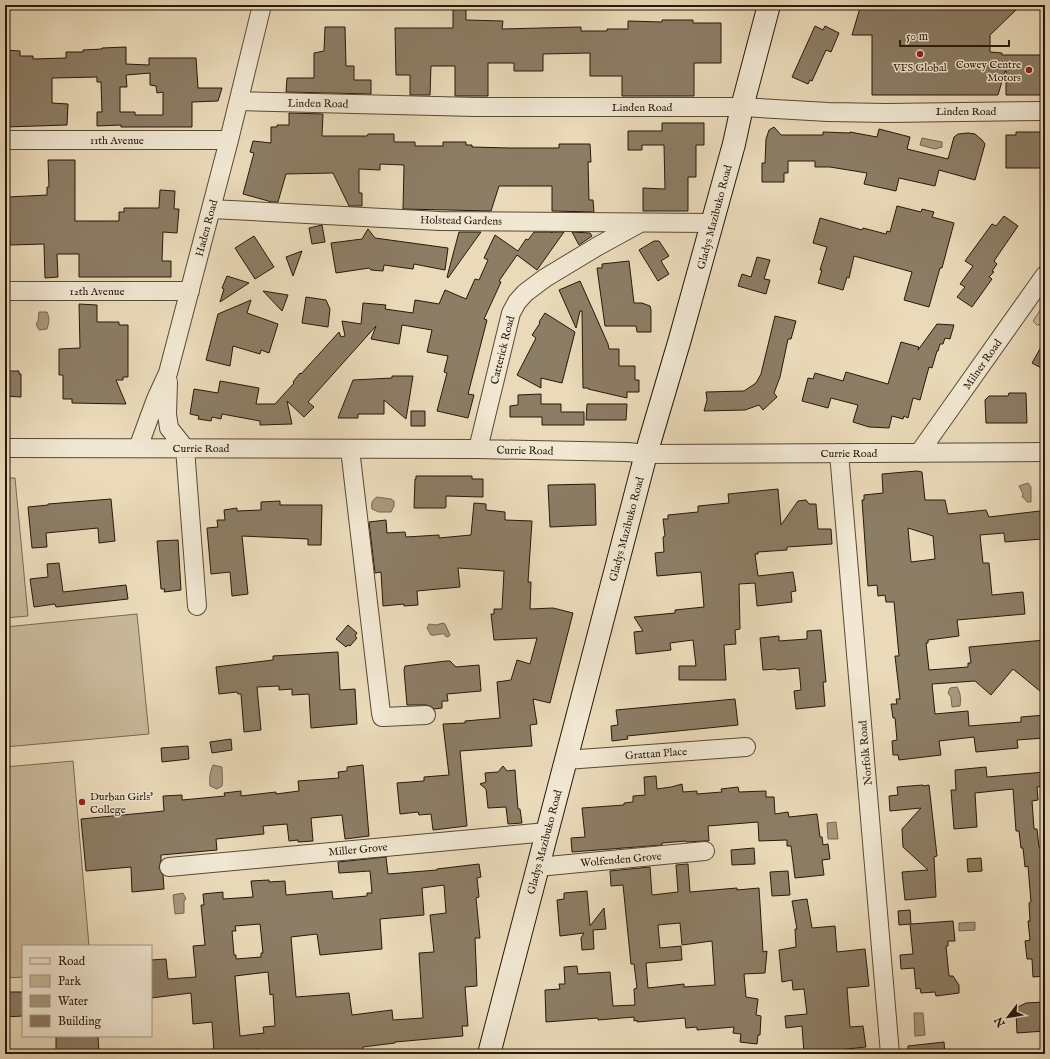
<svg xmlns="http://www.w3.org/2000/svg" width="1050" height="1059" font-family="'IM FELL English',serif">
	<rect width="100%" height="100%" fill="#eadab9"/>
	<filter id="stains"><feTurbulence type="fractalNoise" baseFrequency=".005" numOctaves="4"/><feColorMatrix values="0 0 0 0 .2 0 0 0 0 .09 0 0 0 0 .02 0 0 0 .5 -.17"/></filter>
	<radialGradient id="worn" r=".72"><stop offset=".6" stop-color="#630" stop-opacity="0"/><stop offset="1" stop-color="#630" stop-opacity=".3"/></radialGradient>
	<path fill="#c9b99b" stroke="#786952" d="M 1045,303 L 1045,325 L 1037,325 L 1033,321 Z
		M 5,478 L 15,478 L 28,616 L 5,618 Z
		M 137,614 L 149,734 L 5,747 L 5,627 Z
		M 73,761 L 89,946 L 23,946 L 23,977 L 5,978 L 5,767 Z"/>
	<path fill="#a8987d" stroke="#74654f" d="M 922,138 L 942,142 L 942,147 L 935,149 L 920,145 Z
		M 39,312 L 47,312 C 50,318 49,323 47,329 L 39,330 L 36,324 L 38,321 Z
		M 1028,483 L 1031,487 L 1031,502 L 1027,502 L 1024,498 L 1022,497 L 1023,494 L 1019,486 Z
		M 377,497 L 391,499 L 394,501 L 394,506 L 391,512 L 379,512 L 372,509 C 371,503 372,500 377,497 Z
		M 443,623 L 445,624 L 450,635 L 448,637 L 445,636 L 445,634 C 441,633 436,636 431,635 L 427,628 L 429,624 L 436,625 Z
		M 957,687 C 961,693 961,700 960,706 L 952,707 L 951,697 L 948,693 L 950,688 Z
		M 213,765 L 222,767 C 222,772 223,782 222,786 L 217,789 L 210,786 C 209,779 210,772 213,765 Z
		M 836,822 L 838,839 L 828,839 L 827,823 Z
		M 183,893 L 186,899 L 184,901 L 184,913 L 175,914 L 173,895 Z
		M 975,922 L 975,930 L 959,931 L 959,923 Z
		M 914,1013 L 923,1013 L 925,1035 L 915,1036 Z"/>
	<path fill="#8c7d65" stroke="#271909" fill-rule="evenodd" d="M 453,5 L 466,5 L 466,20 L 503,21 L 502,29 L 581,27 L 581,31 L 607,31 L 607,29 L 628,29 L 628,21 L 662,22 L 662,20 L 693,20 L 693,23 L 721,23 L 721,63 L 694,63 L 694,96 L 622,96 L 622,76 L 590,76 L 590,53 L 543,54 L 543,71 L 514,71 L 514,63 L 488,63 L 488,96 L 455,96 L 455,66 L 431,66 L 430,95 L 410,95 L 410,75 L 396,75 L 395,28 L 453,28 Z
		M 921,5 L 936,5 L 936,8 L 1018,8 L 990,35 L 990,52 L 1002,53 L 1002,55 L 1045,55 L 1045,95 L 1006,95 L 1006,71 L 1005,71 L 998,95 L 872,95 L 872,35 L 852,35 L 860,8 L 921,8 Z
		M 815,26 L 823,30 L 825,26 L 839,33 L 831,52 L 826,50 L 812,81 L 810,80 L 808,84 L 792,77 Z
		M 325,27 L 345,27 L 346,66 L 354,66 L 354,80 L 371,80 L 371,94 L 286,92 L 287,78 L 314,78 L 314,53 L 324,51 Z
		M 126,47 L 126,64 L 149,65 L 149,58 L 196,58 L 198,88 L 222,88 L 218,101 L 192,102 L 192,127 L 121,127 L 121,125 L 97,126 L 97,112 L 102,112 L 101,82 L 97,82 L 97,77 L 52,78 L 52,103 L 68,104 L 67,125 L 5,127 L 5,50 L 20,51 L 20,56 L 33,56 L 33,59 L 66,58 L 66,52 L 83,52 L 83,50 L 102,49 L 102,48 ZM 150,73 L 150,85 L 156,86 L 157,93 L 163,92 L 163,115 L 135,115 L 135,112 L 120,112 L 120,87 L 127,87 L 126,75 Z
		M 289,113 L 323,114 L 322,136 L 367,136 L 368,134 L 394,134 L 394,142 L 415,142 L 415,146 L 443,146 L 443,142 L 466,142 L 466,145 L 472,145 L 472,147 L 509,148 L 559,148 L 559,144 L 590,144 L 591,162 L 588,162 L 589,200 L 593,200 L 594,212 L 552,211 L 552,186 L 499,186 L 491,211 L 403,209 L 404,165 L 380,164 L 380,170 L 359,169 L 359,193 L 362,193 L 362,206 L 349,206 L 333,173 L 286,174 L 278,202 L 272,202 L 243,194 L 254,153 L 250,152 L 253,141 L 271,143 L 271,127 L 277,127 L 277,125 L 289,125 Z
		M 662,123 L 704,123 L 704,145 L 696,145 L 696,177 L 688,177 L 688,211 L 643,211 L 643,188 L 665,189 L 664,145 L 642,145 L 642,150 L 628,150 L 628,131 L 662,131 Z
		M 774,127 L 781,135 L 823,135 L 823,132 L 850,133 L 850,132 L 877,137 L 879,129 L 910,137 L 907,149 L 948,159 L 954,137 L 958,134 L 968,133 L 975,134 L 982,140 L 985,144 L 975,180 L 939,170 L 935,186 L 899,178 L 896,191 L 864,184 L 867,173 L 830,167 L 815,167 L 815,161 L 788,161 L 788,173 L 784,173 L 784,182 L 762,182 L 762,163 L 765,163 L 766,139 L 769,130 Z
		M 1016,132 L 1045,132 L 1045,168 L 1006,168 L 1006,135 L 1016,135 Z
		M 48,160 L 75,160 L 75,221 L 119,221 L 119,212 L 124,212 L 124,208 L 159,208 L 160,190 L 175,191 L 174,209 L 179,209 L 177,233 L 163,232 L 162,261 L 171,261 L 171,277 L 79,277 L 79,254 L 57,254 L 58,277 L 45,278 L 44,244 L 10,245 L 8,197 L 47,195 L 47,187 L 49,187 Z
		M 897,206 L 921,212 L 922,209 L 934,212 L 932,217 L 954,223 L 942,268 L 940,268 L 929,307 L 904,300 L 912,272 L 854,256 L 849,278 L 847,277 L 843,290 L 818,283 L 822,270 L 820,270 L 827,247 L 813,243 L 820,218 L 862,230 L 863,228 L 886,234 L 887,231 L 890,232 Z
		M 1004,216 L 1018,226 L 994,261 L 997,264 L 992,271 L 994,272 L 989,277 L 992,279 L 972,307 L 957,297 L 965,287 L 960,284 L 973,266 L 965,261 L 992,224 L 996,226 Z
		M 322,225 L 325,242 L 312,244 L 309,228 Z
		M 368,229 L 375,238 L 448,248 L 445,270 L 414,264 L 413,269 L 384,265 L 383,271 L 371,270 L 369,268 L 336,273 L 331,243 L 362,239 Z
		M 459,232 L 481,232 L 448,278 L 447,277 Z
		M 534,232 L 551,232 L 552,233 L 552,232 L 564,232 L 537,270 L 517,255 L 499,281 L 501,282 L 484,319 L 487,320 L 468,394 L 474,395 L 468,418 L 437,411 L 447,373 L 444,372 L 448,356 L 427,352 L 432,330 L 402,325 L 399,344 L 371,339 L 376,326 L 308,402 L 314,407 L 304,417 L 287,401 L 292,424 L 260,425 L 260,421 L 222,414 L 221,419 L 212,417 L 211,421 L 198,419 L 199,416 L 190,414 L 194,389 L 218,393 L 220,381 L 259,388 L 256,404 L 275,404 L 294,383 L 293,382 L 300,373 L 301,374 L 339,332 L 341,337 L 345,336 L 342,321 L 361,324 L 363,303 L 386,305 L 385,309 L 413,313 L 415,300 L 439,304 L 445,290 L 466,299 L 475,279 L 479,280 L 488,260 L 484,258 L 495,235 L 518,251 L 526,239 L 528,240 Z
		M 572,232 L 590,233 L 592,236 L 579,245 Z
		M 254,236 L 274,267 L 255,279 L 235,248 Z
		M 654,241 L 659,241 L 669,256 L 661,261 L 669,274 L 658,281 L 639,250 Z
		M 302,251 L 293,276 L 286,257 Z
		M 757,257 L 770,260 L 764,279 L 770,280 L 766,294 L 738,286 L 742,274 L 751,277 Z
		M 629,261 L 634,303 L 642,303 L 650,306 L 651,310 L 651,332 L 637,332 L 636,326 L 605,326 L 597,268 L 602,268 L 602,264 Z
		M 227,276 L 249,283 L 220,302 L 224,289 L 222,288 Z
		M 580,281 L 608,344 L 609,349 L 619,349 L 619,366 L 635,366 L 635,380 L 639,380 L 639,392 L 627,392 L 627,398 L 588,389 L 588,388 L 583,388 L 582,311 L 580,311 L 576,328 L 559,290 Z
		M 263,291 L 288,295 L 282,311 Z
		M 306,297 L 326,300 L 330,309 L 328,327 L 302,323 Z
		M 251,300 L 247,313 L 278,324 L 269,353 L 261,350 L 260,354 L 233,346 L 230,366 L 206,360 L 218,314 Z
		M 79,304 L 97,305 L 97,322 L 119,322 L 119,325 L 128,325 L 128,377 L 123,377 L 123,380 L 116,380 L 126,404 L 72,403 L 72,399 L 63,399 L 63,375 L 59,375 L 59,349 L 80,348 Z
		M 545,313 L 575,332 L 562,383 L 541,378 L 541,388 L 517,375 L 536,338 L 532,335 L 540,323 L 539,322 Z
		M 775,316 L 796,321 L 791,339 L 788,339 L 780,377 L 774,393 L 777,397 L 763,410 L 759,405 L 745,410 L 704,411 L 707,400 L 706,392 L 744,391 L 756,383 L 761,374 Z
		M 937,324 L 954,325 L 950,339 L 945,338 L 943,344 L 940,344 L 938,351 L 937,351 L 932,368 L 929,367 L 920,400 L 913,398 L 908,418 L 904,416 L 903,419 L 892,416 L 889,428 L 869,427 L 853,422 L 858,405 L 831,398 L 828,408 L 802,401 L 808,378 L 813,379 L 815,373 L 843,381 L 846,372 L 888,384 L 901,342 L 919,347 L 918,350 Z
		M 1045,340 L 1045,370 L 1032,363 Z
		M 5,371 L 19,371 L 19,374 L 21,374 L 21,397 L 5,396 Z
		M 392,376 L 413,376 L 406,419 L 384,400 L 384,414 L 358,414 L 358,418 L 338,418 L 353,380 L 392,378 Z
		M 1009,393 L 1026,393 L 1027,423 L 986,423 L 985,400 L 989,396 L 1008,396 Z
		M 541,394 L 541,404 L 561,404 L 561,412 L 584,412 L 584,425 L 542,425 L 542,417 L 510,417 L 510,406 L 518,405 L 518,395 Z
		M 587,404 L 627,404 L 626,420 L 586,420 Z
		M 411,411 L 425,411 L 425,426 L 411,426 Z
		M 917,471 L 922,472 L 925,500 L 945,500 L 948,514 L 986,510 L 989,517 L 1040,511 L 1042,539 L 1005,542 L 1004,533 L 980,535 L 983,563 L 989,563 L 992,595 L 1023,592 L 1025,614 L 957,620 L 959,636 L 928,640 L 928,643 L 926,643 L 929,670 L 968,667 L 968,663 L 971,663 L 969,647 L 1045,640 L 1045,685 L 1040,691 L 1013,669 L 991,695 L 975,681 L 932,684 L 935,714 L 968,711 L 969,726 L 1021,722 L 1021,717 L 1045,715 L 1045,738 L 1017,740 L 1018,748 L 976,752 L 974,737 L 939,741 L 941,755 L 899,760 L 898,755 L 893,755 L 892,741 L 897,740 L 895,718 L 893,718 L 891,704 L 897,704 L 896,699 L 900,699 L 895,656 L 899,656 L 894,602 L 886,602 L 885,595 L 878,596 L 877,585 L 868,586 L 862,500 L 864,500 L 864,495 L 883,493 L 882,474 ZM 908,528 L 933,536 L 935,559 L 911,562 Z
		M 416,476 L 472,476 L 472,479 L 483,479 L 483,497 L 446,496 L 446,507 L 445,508 L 414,508 L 415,479 L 416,479 Z
		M 595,484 L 596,525 L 550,527 L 548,485 Z
		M 778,489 L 781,525 L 798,501 L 806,500 L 809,504 L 816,504 L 818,529 L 831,529 L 832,544 L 787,547 L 787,550 L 758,552 L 758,554 L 755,554 L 758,576 L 793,572 L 796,591 L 791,592 L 792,602 L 757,606 L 755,583 L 739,584 L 740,629 L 735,630 L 736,644 L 724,645 L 726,680 L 679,680 L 679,666 L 696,666 L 693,640 L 670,643 L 671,650 L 636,654 L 634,632 L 643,631 L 634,617 L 675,613 L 675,610 L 704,607 L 701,572 L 657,576 L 655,553 L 664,552 L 663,537 L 665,536 L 663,519 L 668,519 L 668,515 L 698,512 L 698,506 L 729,503 L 728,494 Z
		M 111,499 L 115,541 L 99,543 L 98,528 L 46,533 L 47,547 L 32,548 L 28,507 L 48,505 L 48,504 Z
		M 280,501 L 280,505 L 322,505 L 321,545 L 308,545 L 308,539 L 242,536 L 248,594 L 232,596 L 230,572 L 211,574 L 207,528 L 218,527 L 217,520 L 225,520 L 224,510 L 237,508 L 237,511 L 261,510 L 261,502 Z
		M 474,503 L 486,504 L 486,510 L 505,512 L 505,520 L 532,521 L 528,582 L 531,582 L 530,609 L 553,608 L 573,613 L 550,703 L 533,699 L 537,724 L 530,725 L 532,746 L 460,751 L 467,826 L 433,830 L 431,814 L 419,815 L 418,812 L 400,814 L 397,783 L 424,781 L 424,777 L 449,775 L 443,724 L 465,723 L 465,721 L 500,718 L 497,682 L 511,680 L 517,660 L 530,664 L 537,638 L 494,640 L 491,614 L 494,614 L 494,609 L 502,609 L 504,571 L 458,568 L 460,587 L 417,591 L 418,605 L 404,606 L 404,604 L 383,606 L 381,572 L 375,573 L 369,522 L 386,520 L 387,533 L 405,532 L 406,537 L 439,535 L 439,538 L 471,535 Z
		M 178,540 L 181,590 L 164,592 L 165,589 L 161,589 L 157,541 Z
		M 59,563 L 63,592 L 126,585 L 128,599 L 56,607 L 55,604 L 34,607 L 30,579 L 48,577 L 47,564 Z
		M 348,625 L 357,633 L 355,636 L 357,638 L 350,646 L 348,645 L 346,647 L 336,639 Z
		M 821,630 L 826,682 L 823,682 L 825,706 L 796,709 L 794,691 L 801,690 L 799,668 L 777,670 L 776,669 L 763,670 L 760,638 L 779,636 L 779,641 L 807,639 L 807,631 Z
		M 338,652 L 340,690 L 355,689 L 357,724 L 311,728 L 309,694 L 292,695 L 292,689 L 279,690 L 279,686 L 257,687 L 261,730 L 244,732 L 241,694 L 238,694 L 237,692 L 219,694 L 216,667 L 273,660 L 273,656 Z
		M 446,661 L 450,661 L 456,667 L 479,665 L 481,691 L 447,694 L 448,701 L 442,701 L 442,708 L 434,709 L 430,706 L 426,705 L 407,705 L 404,670 L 405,666 Z
		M 735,699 L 738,725 L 627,736 L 628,739 L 612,741 L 611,726 L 618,725 L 616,710 Z
		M 231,739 L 232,750 L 212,753 L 210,742 Z
		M 188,746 L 189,759 L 162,762 L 161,748 Z
		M 363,765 L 369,836 L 345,839 L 342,815 L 311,818 L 313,841 L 298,842 L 298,840 L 289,841 L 287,824 L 263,826 L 264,834 L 216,839 L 217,850 L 161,855 L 161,860 L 159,868 L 163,875 L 164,889 L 132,892 L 131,867 L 86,871 L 81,819 L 164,811 L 163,796 L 182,795 L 182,800 L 225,796 L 224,793 L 241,791 L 241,796 L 276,792 L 276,794 L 299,791 L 298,781 L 339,778 L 338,772 L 347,771 L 347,767 Z
		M 503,766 L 507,771 L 515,770 L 518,809 L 520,809 L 522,823 L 508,824 L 506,807 L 488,808 L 486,789 L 480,784 L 486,782 L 485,773 L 498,772 Z
		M 986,767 L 987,777 L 1045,772 L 1045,786 L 1037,787 L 1038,800 L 1032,801 L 1034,829 L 1037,829 L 1039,847 L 1041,847 L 1043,865 L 1045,865 L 1045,976 L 1033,977 L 1032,959 L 1027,959 L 1025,941 L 1030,940 L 1028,921 L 1030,921 L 1029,903 L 1031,902 L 1028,866 L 1025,867 L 1023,848 L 1021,848 L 1019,831 L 1016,831 L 1013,789 L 975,793 L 977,827 L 954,829 L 951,790 L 956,790 L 955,770 Z
		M 656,776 L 657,789 L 671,787 L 682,784 L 683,792 L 697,791 L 697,794 L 722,792 L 721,789 L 738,787 L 739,792 L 766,791 L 766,797 L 774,797 L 775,814 L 788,812 L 789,817 L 817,814 L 820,837 L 822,837 L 823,845 L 828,844 L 830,859 L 822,860 L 824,875 L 795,878 L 791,846 L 787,846 L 787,840 L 759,841 L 758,822 L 708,826 L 709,841 L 704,841 L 686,842 L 686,841 L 662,843 L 662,845 L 572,852 L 571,838 L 585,837 L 582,808 L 624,805 L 624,803 L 633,802 L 633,796 L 645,795 L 644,777 Z
		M 923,785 L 923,786 L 929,785 L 937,856 L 934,857 L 936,897 L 905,900 L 902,872 L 928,870 L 903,847 L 902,829 L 921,808 L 890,811 L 889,796 L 898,795 L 897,787 Z
		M 754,848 L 755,864 L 732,865 L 731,850 Z
		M 386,857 L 388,874 L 437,870 L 437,869 L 479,864 L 481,877 L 477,878 L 479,897 L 476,898 L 480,938 L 475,938 L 477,986 L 465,987 L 468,1026 L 462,1026 L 463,1036 L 395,1042 L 395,1043 L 363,1047 L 363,1054 L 259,1054 L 259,1049 L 214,1053 L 212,1022 L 193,1024 L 191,993 L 151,998 L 151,960 L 166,959 L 168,979 L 196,977 L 193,946 L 205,945 L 201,905 L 204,905 L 203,894 L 223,892 L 223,899 L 253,897 L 251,881 L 269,880 L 269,882 L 285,881 L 286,895 L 332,891 L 333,899 L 367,896 L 367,893 L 372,893 L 370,871 L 339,873 L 338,862 ZM 444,885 L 446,913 L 430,915 L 434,952 L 419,953 L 423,1018 L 393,1020 L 392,1010 L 352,1015 L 349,993 L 296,997 L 291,937 L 317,934 L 320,955 L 382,949 L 380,919 L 424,915 L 422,888 ZM 260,924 L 263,953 L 261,953 L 261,957 L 236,959 L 236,955 L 234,955 L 232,931 L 236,931 L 235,926 ZM 268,972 L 270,995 L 273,994 L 275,1026 L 263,1027 L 264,1033 L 240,1036 L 235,976 Z
		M 981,858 L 982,871 L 968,872 L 967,859 Z
		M 688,864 L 690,892 L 737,888 L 737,890 L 759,888 L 763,952 L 767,951 L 765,973 L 744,974 L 746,997 L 758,999 L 756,1015 L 761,1016 L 760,1035 L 758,1035 L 757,1044 L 740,1042 L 741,1034 L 733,1033 L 734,1027 L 697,1030 L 697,1027 L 686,1028 L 685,1018 L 637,1022 L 637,1020 L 634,1021 L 634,1017 L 598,1020 L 598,1018 L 546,1022 L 545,990 L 560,989 L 559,984 L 565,984 L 564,967 L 577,966 L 578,974 L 610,972 L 613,1006 L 635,1005 L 634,989 L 637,988 L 634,964 L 631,964 L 623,885 L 611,886 L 610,871 L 650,867 L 652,895 L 678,892 L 676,865 ZM 680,923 L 682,945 L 712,941 L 715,985 L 684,987 L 684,984 L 648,988 L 646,963 L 682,960 L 681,946 L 660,948 L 658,925 Z
		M 788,871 L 790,895 L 772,896 L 770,872 Z
		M 587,891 L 590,926 L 604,908 L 606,929 L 593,930 L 594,949 L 582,950 L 581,938 L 584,933 L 560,936 L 557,900 L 564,899 L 564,893 Z
		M 807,899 L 812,928 L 835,926 L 837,952 L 865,949 L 869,986 L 847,988 L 850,1027 L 863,1026 L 866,1047 L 818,1052 L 818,1054 L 804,1054 L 802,1026 L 786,1028 L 785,1016 L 807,1014 L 804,989 L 793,990 L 792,980 L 782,982 L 779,950 L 796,947 L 795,929 L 797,929 L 792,901 Z
		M 910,910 L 911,924 L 953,921 L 955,941 L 948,941 L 948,946 L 946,946 L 949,976 L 953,976 L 959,985 L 959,993 L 936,996 L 935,992 L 921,993 L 920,988 L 916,989 L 914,968 L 901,969 L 900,955 L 913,954 L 910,924 L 899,925 L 898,911 Z
		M 5,992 L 23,992 L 23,1016 L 5,1017 Z
		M 1045,1002 L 1045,1031 L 1017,1033 L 1016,1012 L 1018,1007 L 1026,1003 Z
		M 56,1036 L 98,1036 L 99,1054 L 56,1054 Z
		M 944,1042 L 945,1054 L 908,1054 L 908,1046 Z"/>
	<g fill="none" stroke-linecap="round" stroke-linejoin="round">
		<g stroke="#584935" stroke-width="20">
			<path id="street" d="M 239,101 L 476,107 L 742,107 L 828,112 L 887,113 L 1045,111
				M 5,140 L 229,140
				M 211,209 L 440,221 L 712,223
				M 5,291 L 190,291
				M 168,382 L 167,414 L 169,428 L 185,448 L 197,606
				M 5,448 L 478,449 L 628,452 L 646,454 L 1045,452
				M 138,448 L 156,399 L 168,373 L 229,140 L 262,5
				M 350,449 L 381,713 L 382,717 L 384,717 L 426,715
				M 478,449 L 511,313 L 517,302 L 525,293 L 545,278 L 598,246 L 640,223
				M 839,453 L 890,1054
				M 919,453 L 1045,275
				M 566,760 L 746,747
				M 169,867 L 547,832
				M 538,867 L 705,851"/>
		</g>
		<g stroke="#271909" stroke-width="24">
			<path id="secondary" d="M 489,1054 L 646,454 L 680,339 L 734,144 L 742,107 L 769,5"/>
		</g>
		<use href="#street" stroke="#f1e7d2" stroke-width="18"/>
		<use href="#secondary" stroke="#f1e7d2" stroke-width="22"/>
	</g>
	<g fill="#8f2418" stroke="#f1e7d2" stroke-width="1.5">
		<circle cx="920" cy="54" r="4"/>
		<circle cx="1029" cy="70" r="4"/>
		<circle cx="82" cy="802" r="4"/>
	</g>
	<g text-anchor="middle" stroke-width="3" stroke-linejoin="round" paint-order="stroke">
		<g font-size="11" fill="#271909" stroke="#f1e7d2" text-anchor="end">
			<text x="1021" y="68">Cowey Centre<tspan x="1021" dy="13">Motors</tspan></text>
			<text x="920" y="71" text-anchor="middle">VFS Global</text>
			<text x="90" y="800" text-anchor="start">Durban Girls'<tspan x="90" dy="13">College</tspan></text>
		</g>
		<g font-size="11" fill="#271909" stroke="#f1e7d2">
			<text transform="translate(318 103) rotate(1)" y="4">Linden Road</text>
			<text x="642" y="111">Linden Road</text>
			<text x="966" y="115">Linden Road</text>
			<text x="117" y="144">11th Avenue</text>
			<text transform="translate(714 217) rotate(-75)" y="4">Gladys Mazibuko Road</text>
			<text transform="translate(461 220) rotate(1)" y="4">Holstead Gardens</text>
			<text transform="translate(206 228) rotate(-75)" y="4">Haden Road</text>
			<text x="97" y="295">12th Avenue</text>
			<text transform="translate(502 350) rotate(-76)" y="4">Catterick Road</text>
			<text transform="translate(982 364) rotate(-55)" y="4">Milner Road</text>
			<text x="201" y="452">Currie Road</text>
			<text transform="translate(525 450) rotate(1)" y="4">Currie Road</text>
			<text x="849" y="457">Currie Road</text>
			<text transform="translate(626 529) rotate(-75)" y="4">Gladys Mazibuko Road</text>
			<text transform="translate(656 753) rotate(-4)" y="4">Grattan Place</text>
			<text transform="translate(865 753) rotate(-95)" y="4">Norfolk Road</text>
			<text transform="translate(544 842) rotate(-75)" y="4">Gladys Mazibuko Road</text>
			<text transform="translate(358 849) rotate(-5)" y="4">Miller Grove</text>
			<text transform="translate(621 859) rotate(-5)" y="4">Wolfenden Grove</text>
		</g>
	</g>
	<rect width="1050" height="1059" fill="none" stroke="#eadab9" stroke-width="20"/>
	<rect x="6" y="6" width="1038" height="1047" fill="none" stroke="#271909" stroke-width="2"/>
	<rect x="10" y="10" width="1030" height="1039" fill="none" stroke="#271909"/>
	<rect x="22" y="945" width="130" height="92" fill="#f1e7d2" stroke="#a09582"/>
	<rect x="30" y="958" width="20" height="6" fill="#f1e7d2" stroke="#a09582"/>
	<text x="58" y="965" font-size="12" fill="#271909">Road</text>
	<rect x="30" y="975" width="20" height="12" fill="#c9b99b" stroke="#a09582"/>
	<text x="58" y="985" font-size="12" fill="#271909">Park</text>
	<rect x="30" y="995" width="20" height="12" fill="#a8987d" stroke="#a09582"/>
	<text x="58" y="1005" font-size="12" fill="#271909">Water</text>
	<rect x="30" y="1015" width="20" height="12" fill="#8c7d65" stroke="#a09582"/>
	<text x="58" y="1025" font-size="12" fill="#271909">Building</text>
	<g transform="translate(1008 1017) rotate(239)" stroke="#f1e7d2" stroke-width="3" paint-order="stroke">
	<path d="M0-3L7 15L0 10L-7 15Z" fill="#271909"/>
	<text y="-6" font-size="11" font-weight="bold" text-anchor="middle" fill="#271909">N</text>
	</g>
	<path d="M900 40v6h109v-6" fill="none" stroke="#271909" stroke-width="2"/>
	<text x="906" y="40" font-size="12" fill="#271909" stroke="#f1e7d2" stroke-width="3" paint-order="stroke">50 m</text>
	<rect width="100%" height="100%" filter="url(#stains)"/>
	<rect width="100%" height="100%" fill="url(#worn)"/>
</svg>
